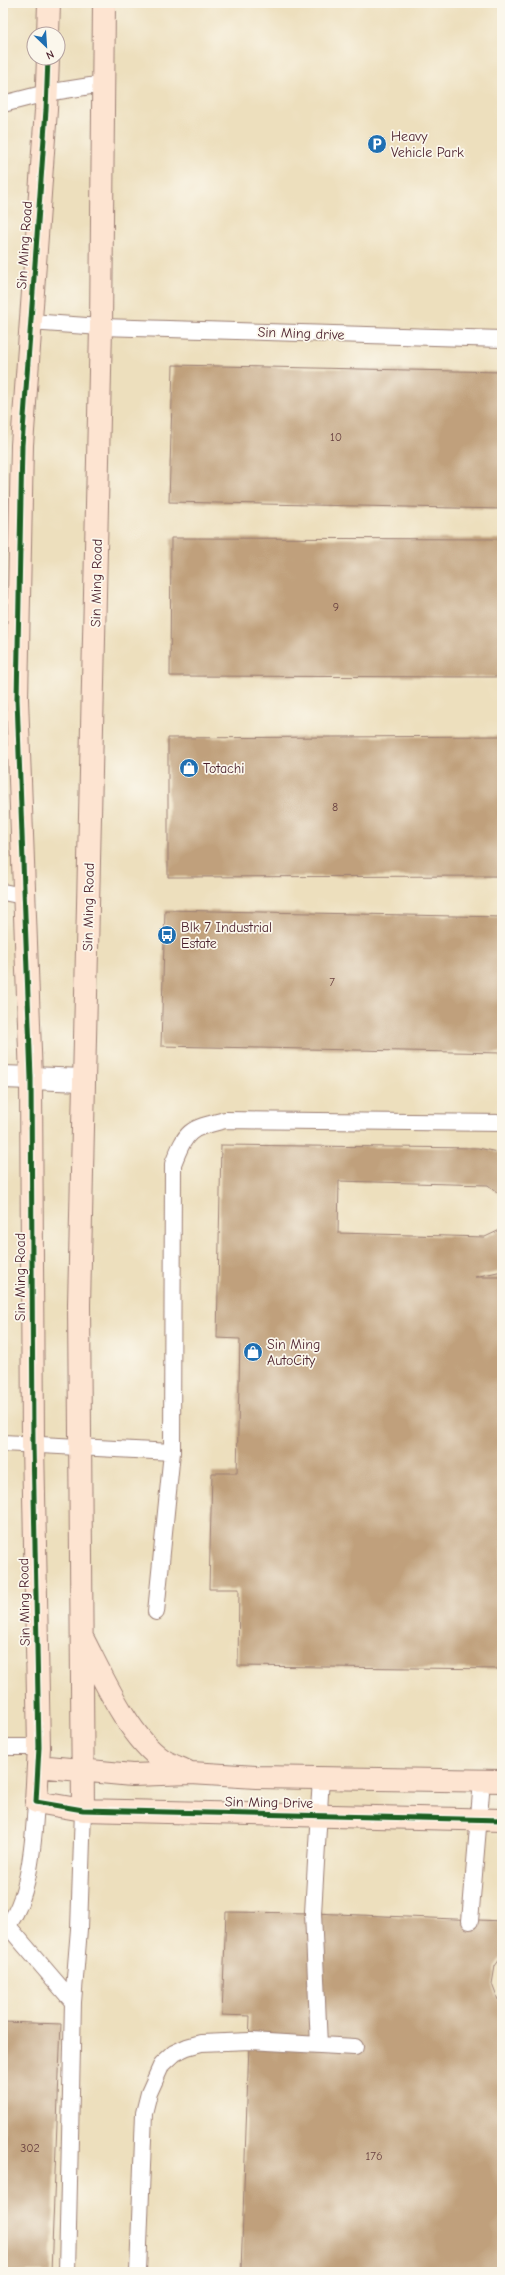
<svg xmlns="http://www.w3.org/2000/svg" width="505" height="2275" font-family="'Comic Neue',sans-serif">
	<rect width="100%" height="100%" fill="#fbf7ec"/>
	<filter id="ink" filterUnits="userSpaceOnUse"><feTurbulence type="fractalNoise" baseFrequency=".025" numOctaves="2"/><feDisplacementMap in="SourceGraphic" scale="8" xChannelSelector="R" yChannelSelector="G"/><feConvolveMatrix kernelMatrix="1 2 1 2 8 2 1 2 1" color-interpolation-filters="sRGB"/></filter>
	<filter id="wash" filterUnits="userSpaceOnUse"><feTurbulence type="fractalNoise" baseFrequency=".012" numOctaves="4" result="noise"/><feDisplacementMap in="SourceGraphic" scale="16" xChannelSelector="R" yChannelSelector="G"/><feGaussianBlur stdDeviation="0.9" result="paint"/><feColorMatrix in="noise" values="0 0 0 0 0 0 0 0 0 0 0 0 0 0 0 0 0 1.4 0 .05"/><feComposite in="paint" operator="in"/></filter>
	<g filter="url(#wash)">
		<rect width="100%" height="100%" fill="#eddfbd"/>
		<g id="blocks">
			<path fill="#c0a07c" d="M 173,365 L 502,372 L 502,509 L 169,502 Z
				M 171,538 L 502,539 L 502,677 L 170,676 Z
				M 502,736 L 502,876 L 168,877 L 168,738 Z
				M 165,910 L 502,917 L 502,1053 L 161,1046 Z
				M 221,1145 L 478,1148 L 502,1153 L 502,1196 L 488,1185 L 339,1181 L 338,1233 L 485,1237 L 502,1229 L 502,1271 L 475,1277 L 502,1277 L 502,1669 L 238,1666 L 239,1589 L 209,1589 L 212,1473 L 237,1473 L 240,1339 L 217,1338 Z
				M 226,1912 L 313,1913 L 502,1921 L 502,1956 L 495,1966 L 492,1984 L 498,2000 L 502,2004 L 502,2272 L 241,2272 L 250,2016 L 222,2015 Z
				M 3,2022 L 61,2024 L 51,2272 L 3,2272 Z"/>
		</g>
	</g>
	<g filter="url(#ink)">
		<use href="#blocks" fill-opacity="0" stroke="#9c7f74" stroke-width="1"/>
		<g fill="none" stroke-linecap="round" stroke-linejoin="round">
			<g stroke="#9c7f74" stroke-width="18">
				<path id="lane" d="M 3,104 L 46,93 L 103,84
					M 30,322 L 101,327 L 502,339
					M 3,892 L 23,896
					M 3,1443 L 172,1452
					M 156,1612 L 172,1452 L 173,1164 C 187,1129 189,1129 225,1120 L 502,1123
					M 3,1747 L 39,1747
					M 470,1921 L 482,1781
					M 3,1924 L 8,1926 L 73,2002
					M 3,1930 C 30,1906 34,1836 36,1802
					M 319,2045 L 313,1913 L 321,1777
					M 67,2272 L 73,2002 L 79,1929 L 83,1810
					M 138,2272 L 144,2113 L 149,2093 L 162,2064 L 174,2053 L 187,2047 L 201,2043 L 250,2041 L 355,2047"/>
			</g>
			<g stroke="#9c7f74" stroke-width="24">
				<path id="street" d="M 3,1077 L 84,1080"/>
			</g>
			<g stroke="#9c7f74" stroke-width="24">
				<path id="secondary" d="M 48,34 L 49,3
					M 48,58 L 46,110 L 22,445 L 17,699 L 31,1078 L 33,1444 L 39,1747 L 36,1802 L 83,1810 L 502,1820
					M 84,1641 C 102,1676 130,1739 163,1760 C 171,1765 180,1768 188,1772
					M 38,1766 L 132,1775 L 191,1773 L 256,1777 L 502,1781
					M 83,1810 L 79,1305 L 101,327 L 104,3"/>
			</g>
			<use href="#lane" stroke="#fff" stroke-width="16"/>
			<use href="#street" stroke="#fff" stroke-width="22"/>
			<use href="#secondary" stroke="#fde4d1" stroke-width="22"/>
			<g stroke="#fbf7ec" stroke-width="8">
				<path id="cycleway" d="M 48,58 L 46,110 L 22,445 L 17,699 L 31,1078 L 33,1444 L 39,1747 L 36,1802 L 83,1810 L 502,1820"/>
			</g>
			<use href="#cycleway" stroke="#1b5e20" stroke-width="5"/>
		</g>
	</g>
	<defs>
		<g id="parking-disc" transform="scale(1)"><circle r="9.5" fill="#1f6fb2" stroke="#fbf7ec"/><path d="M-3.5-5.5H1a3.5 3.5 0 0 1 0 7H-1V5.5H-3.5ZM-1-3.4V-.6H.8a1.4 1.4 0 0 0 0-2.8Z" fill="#fff"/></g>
		<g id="shop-disc" transform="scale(1)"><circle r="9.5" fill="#1f6fb2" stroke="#fbf7ec"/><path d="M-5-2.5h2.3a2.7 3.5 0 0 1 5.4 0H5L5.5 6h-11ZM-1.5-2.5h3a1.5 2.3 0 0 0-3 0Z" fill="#fff"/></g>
		<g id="bus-disc" transform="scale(1)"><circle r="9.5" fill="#1f6fb2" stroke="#fbf7ec"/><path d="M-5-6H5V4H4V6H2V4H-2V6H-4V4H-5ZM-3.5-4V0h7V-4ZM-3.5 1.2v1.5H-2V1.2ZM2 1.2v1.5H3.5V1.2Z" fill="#fff"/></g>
	</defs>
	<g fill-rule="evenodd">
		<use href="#parking-disc" x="377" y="144"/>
		<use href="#shop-disc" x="189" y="768"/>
		<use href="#bus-disc" x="167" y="935"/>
		<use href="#shop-disc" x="253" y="1352"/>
	</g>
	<g text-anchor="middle" stroke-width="3.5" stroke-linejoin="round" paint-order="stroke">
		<g font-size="12" fill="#683f3f">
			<text x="336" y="441">10</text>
			<text x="336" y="611">9</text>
			<text x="335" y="811">8</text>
			<text x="332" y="986">7</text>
			<text x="30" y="2152">302</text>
			<text x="374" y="2160">176</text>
		</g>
		<g font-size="14" fill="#4a1f2b" stroke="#fbf7ec" text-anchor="start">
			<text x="391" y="141">Heavy<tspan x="391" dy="16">Vehicle Park</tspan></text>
			<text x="203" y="773">Totachi</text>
			<text x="181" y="932">Blk 7 Industrial<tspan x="181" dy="16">Estate</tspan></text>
			<text x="267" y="1349">Sin Ming<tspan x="267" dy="16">AutoCity</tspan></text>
		</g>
		<g font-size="14" fill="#4a1f2b" stroke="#fbf7ec">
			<text transform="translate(24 245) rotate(-86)" y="5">Sin Ming Road</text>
			<text transform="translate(301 333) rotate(2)" y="5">Sin Ming drive</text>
			<text transform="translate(96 583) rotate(-89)" y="5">Sin Ming Road</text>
			<text transform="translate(88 907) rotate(-89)" y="5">Sin Ming Road</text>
			<text transform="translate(20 1277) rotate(-90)" y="5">Sin Ming Road</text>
			<text transform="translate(24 1602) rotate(-91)" y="5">Sin Ming Road</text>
			<text transform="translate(269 1802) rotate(1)" y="5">Sin Ming Drive</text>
		</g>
	</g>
	<rect width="505" height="2275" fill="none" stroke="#fbf7ec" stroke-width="16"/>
	<g transform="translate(46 46) rotate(155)"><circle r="19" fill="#fbf7ec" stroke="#b4a19f"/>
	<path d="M0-3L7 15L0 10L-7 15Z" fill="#1f6fb2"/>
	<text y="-6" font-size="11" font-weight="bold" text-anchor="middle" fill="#4a1f2b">N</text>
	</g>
</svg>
